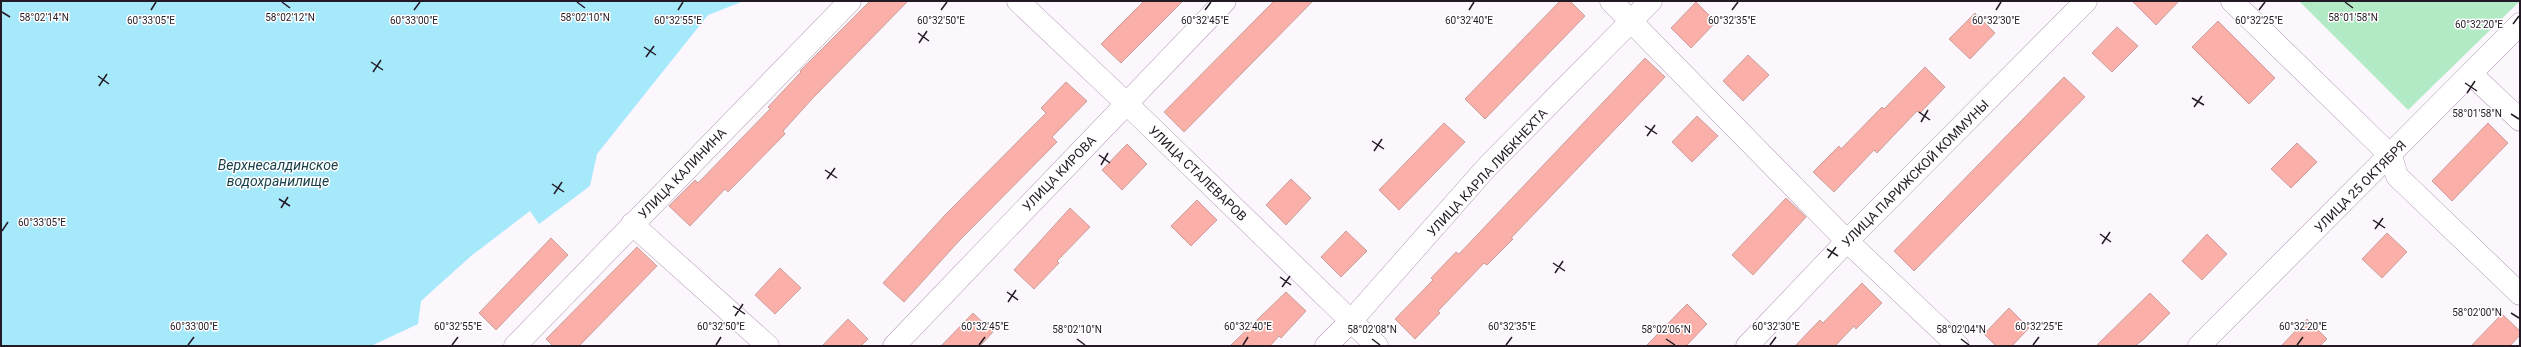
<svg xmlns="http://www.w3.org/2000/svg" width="2521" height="347" font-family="Roboto,sans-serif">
	<rect width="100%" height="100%" fill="#fcf6fd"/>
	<path fill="#b3eac6" d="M 2299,1 L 2520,1 L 2408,110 Z"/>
	<path fill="#a6e9fb" d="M 1,1 L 744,1 L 708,15 L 597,154 L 590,186 L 539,224 L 530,211 L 471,256 L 421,301 L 418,324 L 371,346 L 1,346 Z"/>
	<path fill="#fab0a8" stroke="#c9a09c" d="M 870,1 L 908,1 L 812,99 L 783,131 L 785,134 L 728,192 L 725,189 L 690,226 L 669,206 L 695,180 L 698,183 L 770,109 L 768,107 L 801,72 L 800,71 Z
		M 1144,1 L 1183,1 L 1121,63 L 1101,44 Z
		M 1274,1 L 1313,1 L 1184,132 L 1164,112 Z
		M 1560,1 L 1570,1 L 1585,16 L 1485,119 L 1465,99 Z
		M 2132,1 L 2179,1 L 2156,25 Z
		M 1696,2 L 1716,22 L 1691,48 L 1671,28 Z
		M 1975,13 L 1995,33 L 1970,59 L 1949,39 Z
		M 2218,21 L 2275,78 L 2249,104 L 2192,47 Z
		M 2117,27 L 2138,46 L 2112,72 L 2092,53 Z
		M 1748,55 L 1769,75 L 1743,101 L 1723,81 Z
		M 1645,58 L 1665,77 L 1511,238 L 1513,239 L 1487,265 L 1484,263 L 1438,311 L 1440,313 L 1415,339 L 1395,319 L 1433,280 L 1431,278 L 1456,252 L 1459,254 Z
		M 1925,67 L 1945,87 L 1920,113 L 1917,111 L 1877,153 L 1874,150 L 1834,192 L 1813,172 L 1839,146 L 1841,149 L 1882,107 L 1884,109 Z
		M 2064,77 L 2085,97 L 1914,271 L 1894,251 Z
		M 1066,82 L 1087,101 L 1052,137 L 1057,142 L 958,242 L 904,302 L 883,283 L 945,215 L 1046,113 L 1041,108 Z
		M 1697,116 L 1718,136 L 1692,162 L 1672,142 Z
		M 1444,123 L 1465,142 L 1399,210 L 1379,190 Z
		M 2488,123 L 2508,143 L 2452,201 L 2432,181 Z
		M 2297,143 L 2317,162 L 2291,188 L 2271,169 Z
		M 1127,144 L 1147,164 L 1122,190 L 1102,170 Z
		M 1291,179 L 1311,198 L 1286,225 L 1266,205 Z
		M 1786,198 L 1806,217 L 1753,275 L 1732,255 Z
		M 1197,200 L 1217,220 L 1191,246 L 1171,226 Z
		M 1070,208 L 1090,227 L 1057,261 L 1059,263 L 1034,289 L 1014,270 Z
		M 1346,231 L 1367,251 L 1341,277 L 1321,257 Z
		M 2387,233 L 2407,252 L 2382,278 L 2362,259 Z
		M 2207,234 L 2227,254 L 2202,280 L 2182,261 Z
		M 551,238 L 568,255 L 496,330 L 479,313 Z
		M 637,247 L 657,266 L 579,346 L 553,346 L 546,339 Z
		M 780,268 L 801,288 L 775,314 L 755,295 Z
		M 1862,283 L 1882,303 L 1856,329 L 1854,326 L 1835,346 L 1795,346 L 1820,320 L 1823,323 Z
		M 1286,292 L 1306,311 L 1281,338 L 1279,336 L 1270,346 L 1230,346 Z
		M 2150,293 L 2170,313 L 2144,339 L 2135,346 L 2096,346 Z
		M 1687,304 L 1707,324 L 1686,346 L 1646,346 Z
		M 2009,308 L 2029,328 L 2012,346 L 1996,346 L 1984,334 Z
		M 973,313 L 993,332 L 980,346 L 941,346 Z
		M 2502,314 L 2520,331 L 2520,335 L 2510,346 L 2471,346 Z
		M 848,319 L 868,339 L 861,346 L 822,346 Z
		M 2307,319 L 2327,339 L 2320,346 L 2281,346 Z"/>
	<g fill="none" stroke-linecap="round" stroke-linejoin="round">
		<g stroke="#b59cb9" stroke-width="23">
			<path id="minor" d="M 1018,1 L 1126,103 L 1351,321 L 1487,167 L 1651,1
				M 1611,1 L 1847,241 L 1958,346
				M 2232,1 L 2391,156 L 2397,176 L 2520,294
				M 2471,74 L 2520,120
				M 632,224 L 768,346
				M 515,346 L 850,1
				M 894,346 L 1225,1
				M 1747,346 L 1847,241 L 2086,1
				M 2199,346 L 2520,24"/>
		</g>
		<g stroke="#b59cb9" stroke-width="23">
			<path id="major" d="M 1326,346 L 1351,321 L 1377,346"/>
		</g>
		<use href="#minor" stroke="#fff" stroke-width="22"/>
		<use href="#major" stroke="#fff" stroke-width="22"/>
	</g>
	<path fill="none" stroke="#241a25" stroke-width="1.5" d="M 282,2 L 290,8M 577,2 L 585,8M 2345,2 L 2353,8M 151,10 L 156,2M 414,10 L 420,2M 678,10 L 683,2M 941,10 L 947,2M 1205,10 L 1211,2M 1469,10 L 1474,2M 1732,10 L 1738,2M 1996,10 L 2001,2M 2259,10 L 2265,2M 2,12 L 10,17M 2513,24 L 2519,16M 918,33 L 929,41M 919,43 L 927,31M 644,47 L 656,55M 646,57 L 654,46M 371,62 L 383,70M 373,72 L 381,60M 98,76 L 109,84M 2465,83 L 2477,91M 99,86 L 107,74M 2467,93 L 2475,81M 2192,98 L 2204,105M 2194,107 L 2202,96M 1919,112 L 1930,120M 2511,114 L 2519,119M 1921,122 L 1928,110M 1645,126 L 1657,134M 1647,136 L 1655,125M 1372,141 L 1384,149M 1374,151 L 1382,139M 1099,155 L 1110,163M 1101,165 L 1108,153M 825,170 L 837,178M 827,179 L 835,168M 552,184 L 564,192M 554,194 L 562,182M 279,199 L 290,206M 281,208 L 288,197M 2373,220 L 2385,228M 2375,229 L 2383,218M 2,231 L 8,222M 2100,234 L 2111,242M 2102,244 L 2110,232M 1827,249 L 1838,256M 1828,258 L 1836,247M 1553,263 L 1565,271M 1555,273 L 1563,261M 1280,277 L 1291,285M 1282,287 L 1290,276M 1007,292 L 1018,300M 1008,302 L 1016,290M 733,306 L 745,314M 2511,313 L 2519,318M 735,316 L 743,304M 1077,339 L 1085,345M 1372,339 L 1380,345M 1666,339 L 1675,345M 1961,339 L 1969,345M 188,345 L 194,337M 452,345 L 458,337M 716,345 L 721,337M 979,345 L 985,337M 1243,345 L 1248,337M 1506,345 L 1512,337M 1770,345 L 1776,337M 2033,345 L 2039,337M 2297,345 L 2303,337"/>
	<g text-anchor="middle" stroke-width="3" stroke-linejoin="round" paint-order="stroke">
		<g font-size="13" fill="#241a25" stroke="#fff">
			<text transform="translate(1487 172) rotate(-47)" y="5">УЛИЦА КАРЛА ЛИБКНЕХТА</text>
			<text transform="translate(682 173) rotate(-46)" y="5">УЛИЦА КАЛИНИНА</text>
			<text transform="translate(1059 173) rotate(-46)" y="5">УЛИЦА КИРОВА</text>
			<text transform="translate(1198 173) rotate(44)" y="5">УЛИЦА СТАЛЕВАРОВ</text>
			<text transform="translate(1915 173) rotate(-45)" y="5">УЛИЦА ПАРИЖСКОЙ КОММУНЫ</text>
			<text transform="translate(2360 186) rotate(-45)" y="5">УЛИЦА 25 ОКТЯБРЯ</text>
		</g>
		<g font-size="14" font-style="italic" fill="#18404a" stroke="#fff">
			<text x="278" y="170">Верхнесалдинское<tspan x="278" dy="16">водохранилище</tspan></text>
		</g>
	</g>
	<g font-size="10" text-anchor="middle" fill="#241a25" stroke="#fff" stroke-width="3" stroke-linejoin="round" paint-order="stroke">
		<text x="44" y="21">58°02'14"N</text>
		<text x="290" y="21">58°02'12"N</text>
		<text x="585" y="21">58°02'10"N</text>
		<text x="2353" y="21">58°01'58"N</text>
		<text x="151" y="24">60°33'05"E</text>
		<text x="414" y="24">60°33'00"E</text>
		<text x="678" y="24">60°32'55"E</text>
		<text x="941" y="24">60°32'50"E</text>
		<text x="1205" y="24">60°32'45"E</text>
		<text x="1469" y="24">60°32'40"E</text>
		<text x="1732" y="24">60°32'35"E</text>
		<text x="1996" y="24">60°32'30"E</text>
		<text x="2259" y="24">60°32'25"E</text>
		<text x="2479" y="28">60°32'20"E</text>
		<text x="2477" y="117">58°01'58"N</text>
		<text x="42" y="226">60°33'05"E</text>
		<text x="2477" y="316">58°02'00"N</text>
		<text x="194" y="330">60°33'00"E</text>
		<text x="458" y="330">60°32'55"E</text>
		<text x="721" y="330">60°32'50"E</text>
		<text x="985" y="330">60°32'45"E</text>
		<text x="1248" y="330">60°32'40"E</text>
		<text x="1512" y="330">60°32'35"E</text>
		<text x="1776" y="330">60°32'30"E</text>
		<text x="2039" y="330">60°32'25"E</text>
		<text x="2303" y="330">60°32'20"E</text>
		<text x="1077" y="333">58°02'10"N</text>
		<text x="1372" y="333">58°02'08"N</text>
		<text x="1666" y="333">58°02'06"N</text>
		<text x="1961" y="333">58°02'04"N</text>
	</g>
	<rect width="2521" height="347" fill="none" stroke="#241a25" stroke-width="4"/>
</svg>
